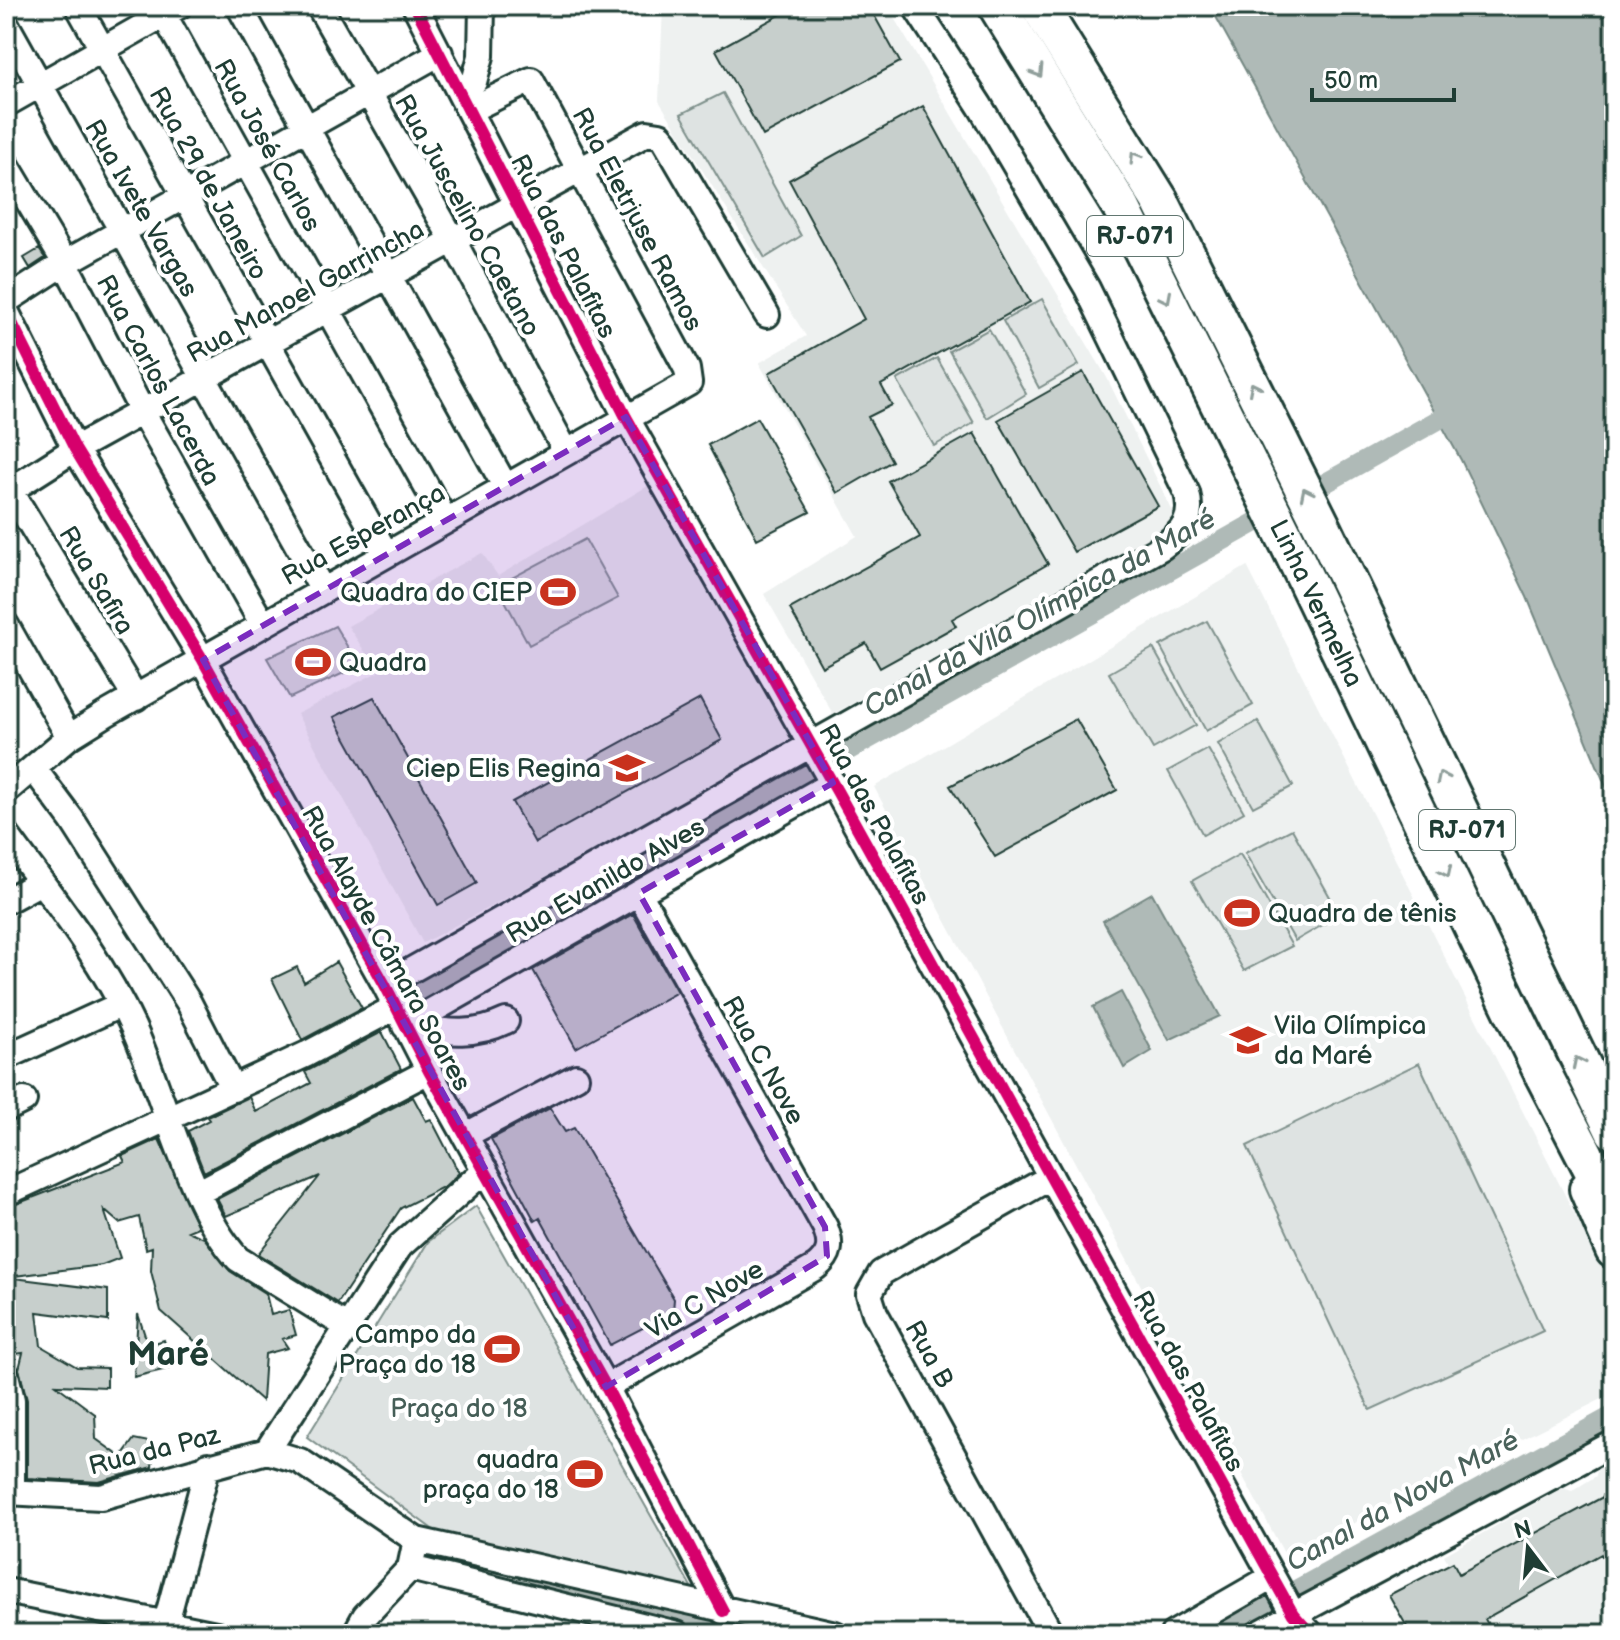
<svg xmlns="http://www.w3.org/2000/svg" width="1620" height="1640" font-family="'Balsamiq Sans',sans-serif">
	<rect width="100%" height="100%" fill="#fff"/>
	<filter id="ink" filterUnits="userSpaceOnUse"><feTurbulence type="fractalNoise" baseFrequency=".0125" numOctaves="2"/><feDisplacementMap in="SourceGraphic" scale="16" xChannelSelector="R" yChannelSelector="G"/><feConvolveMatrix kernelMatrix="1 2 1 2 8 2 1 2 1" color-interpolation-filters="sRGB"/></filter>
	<g filter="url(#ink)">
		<path fill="#eef1f0" d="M 663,6 L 887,6 L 1106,376 L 1176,518 L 1158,532 L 833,714 L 764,594 L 857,536 L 759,363 L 806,336 L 659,101 Z
			M 651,484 L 799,739 L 423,943 L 297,714 L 378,672 L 348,626 L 482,553 L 498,576 Z
			M 1247,566 L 1614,1292 L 1614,1393 L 1286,1557 L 874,787 Z
			M 1614,1455 L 1614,1634 L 1487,1634 L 1444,1555 L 1563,1488 L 1572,1491 L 1596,1476 L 1598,1464 Z"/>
		<path fill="#dee3e2" stroke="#7e908b" stroke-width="2" d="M 723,93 L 801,236 L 765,258 L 681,114 Z
			M 1042,299 L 1079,365 L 1039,388 L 1003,321 Z
			M 989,329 L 1026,394 L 987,418 L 949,351 Z
			M 937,358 L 974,423 L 934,446 L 897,380 Z
			M 585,539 L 618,598 L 529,645 L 497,586 Z
			M 1207,621 L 1253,705 L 1206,731 L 1160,646 Z
			M 335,626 L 359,666 L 290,698 L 267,658 Z
			M 1153,648 L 1196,725 L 1153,749 L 1109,673 Z
			M 1258,721 L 1293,786 L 1253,807 L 1218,744 Z
			M 1208,749 L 1244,812 L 1203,835 L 1168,771 Z
			M 1292,829 L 1340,915 L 1295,941 L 1245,853 Z
			M 1240,854 L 1292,946 L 1244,971 L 1192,881 Z
			M 1419,1063 L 1543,1331 L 1370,1410 L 1247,1146 Z
			M 476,1206 L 694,1592 L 435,1531 L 307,1437 L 428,1242 Z"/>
		<path fill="#afbab7" stroke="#758883" stroke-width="2" d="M 1210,6 L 1614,6 L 1614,806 L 1527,597 L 1461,460 Z
			M 1152,893 L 1220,1016 L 1169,1040 L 1103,921 Z
			M 1121,992 L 1152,1051 L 1124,1068 L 1093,1007 Z"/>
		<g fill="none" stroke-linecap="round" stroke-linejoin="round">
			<path stroke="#afbab7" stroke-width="20" d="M 415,993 L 1438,420
				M 436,1558 L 738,1634
				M 1216,1634 L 1614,1415"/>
		</g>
		<path fill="#c7cfcc" stroke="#1f3d34" stroke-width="2" d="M 796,6 L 869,6 L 900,62 L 763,136 L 716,50 Z
			M 923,106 L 1030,302 L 881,385 L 892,405 L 868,417 L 892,461 L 837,493 L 769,373 L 864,319 L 789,180 Z
			M 39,249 L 45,258 L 30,268 L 24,258 Z
			M 1083,372 L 1158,506 L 1074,552 L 998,420 Z
			M 757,418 L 810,512 L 757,539 L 708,445 Z
			M 974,433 L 1048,564 L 952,619 L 956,626 L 880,668 L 866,643 L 822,667 L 790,609 L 920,537 L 888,481 Z
			M 374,697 L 477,883 L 438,905 L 334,717 Z
			M 700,699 L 722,740 L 535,843 L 512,802 Z
			M 1076,719 L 1117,790 L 995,857 L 950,786 Z
			M 633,914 L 677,992 L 576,1048 L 533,970 Z
			M 336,962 L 362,1008 L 302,1040 L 272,979 L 297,967 L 304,982 Z
			M 382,1032 L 401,1069 L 204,1172 L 188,1131 L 209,1120 L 207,1117 L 249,1097 L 256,1112 L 311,1083 L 305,1072 Z
			M 413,1097 L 426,1121 L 431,1119 L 459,1173 L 445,1186 L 401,1208 L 338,1303 L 258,1254 L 320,1176 L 226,1216 L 217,1199 Z
			M 550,1108 L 565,1132 L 574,1128 L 674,1299 L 673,1311 L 666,1316 L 610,1345 L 540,1218 L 535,1221 L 491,1139 Z
			M 159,1139 L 198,1227 L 188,1231 L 204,1238 L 230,1271 L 266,1294 L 271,1315 L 289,1310 L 296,1335 L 282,1339 L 288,1348 L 265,1354 L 262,1401 L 161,1311 L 151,1271 L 152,1247 L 146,1249 L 139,1217 L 119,1223 L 104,1210 L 120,1258 L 102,1265 L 6,1277 L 6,1208 L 125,1162 L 122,1156 Z
			M 6,1277 L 108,1290 L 108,1321 L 37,1312 L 41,1346 L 77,1367 L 107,1368 L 107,1387 L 56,1385 L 95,1414 L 96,1439 L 121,1457 L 134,1439 L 154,1443 L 152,1467 L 99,1482 L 27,1478 L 27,1400 L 19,1369 L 23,1353 L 8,1355 L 6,1346 Z
			M 138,1314 L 148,1345 L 164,1340 L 171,1368 L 134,1377 Z
			M 1614,1491 L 1614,1577 L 1601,1554 L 1485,1619 L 1493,1634 L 1411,1634 L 1389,1595 L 1453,1562 L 1459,1574 Z"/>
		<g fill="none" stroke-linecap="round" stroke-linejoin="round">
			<g stroke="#1f3d34" stroke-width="30">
				<path id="minor" d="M 78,6 L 386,554
					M 159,6 L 445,520
					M 239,6 L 505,486
					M 319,6 L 454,242 L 566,452
					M 415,6 L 626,417 L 838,793 L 1293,1614 L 1311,1634
					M 6,24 L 322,589
					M 459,90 L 474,82 L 481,56 L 482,6
					M 6,104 L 179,6
					M 6,164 L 65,263 L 143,413 L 262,623
					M 6,301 L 65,263 L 440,53
					M 6,311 L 75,449 L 203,660 L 385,985 L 429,1071 L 606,1387 L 723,1611
					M 10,490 L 136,698
					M 6,493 L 75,449 L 647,133 L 660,135 L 665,141 L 767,315
					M 6,625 L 69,737
					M 34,769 L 72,820 L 189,1003 L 233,1089
					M 6,791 L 69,737 L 106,714 L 689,383 L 687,369 L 531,80 L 470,110
					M 6,834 C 51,896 101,957 133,1027 C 163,1092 190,1208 238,1259 L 348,1327
					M 6,901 L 41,882
					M 385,985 L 1162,547 C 1183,532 1194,519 1187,493 L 1087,288 L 980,106 L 915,6
					M 405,1026 L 833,783
					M 405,1026 C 442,1031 471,1038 506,1021
					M 6,1057 L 120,1005
					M 6,1109 L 24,1100
					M 466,1135 L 576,1077
					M 199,1192 L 429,1071
					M 6,1193 L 307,1054 L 396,1007
					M 6,1375 L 12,1400 L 12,1491
					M 606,1387 L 816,1267 C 831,1255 832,1244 825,1227 L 639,893
					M 267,1451 L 400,1246 L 485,1170
					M 6,1492 L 101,1497 L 267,1451 L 300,1461 L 416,1540 L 835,1634
					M 416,1540 L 410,1568 L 677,1634
					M 6,1591 L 216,1634
					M 163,1634 L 208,1465
					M 355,1634 L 365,1616 L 410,1568
					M 1051,1634 L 875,1313 L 869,1294 L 881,1273 L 1051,1177
					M 1173,1634 L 1272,1577
					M 1258,1634 L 1614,1443"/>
			</g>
			<g stroke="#1f3d34" stroke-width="42">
				<g id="highway">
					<path id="s1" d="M 997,6 L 1122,209 L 1291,549 L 1542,1072 L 1614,1211"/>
					<path d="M 1039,6 L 1160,201 L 1323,528 L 1614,1131"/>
					<path d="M 1588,1189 L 1614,1250"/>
				</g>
			</g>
			<use href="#minor" stroke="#fff" stroke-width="24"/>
			<use href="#highway" stroke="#fff" stroke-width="36"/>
			<g stroke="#fff" stroke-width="17">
				<path id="cycleway" d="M 415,6 L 626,417 L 838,793 L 1293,1614 L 1311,1634
					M 6,311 L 75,449 L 203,660 L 385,985 L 429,1071 L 606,1387 L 723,1611"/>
			</g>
			<use href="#cycleway" stroke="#d6006c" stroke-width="12"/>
		</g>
		<defs><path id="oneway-chevron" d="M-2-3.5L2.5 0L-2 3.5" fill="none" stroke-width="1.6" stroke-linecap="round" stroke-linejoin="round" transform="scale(2)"/></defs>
		<g stroke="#8f9e9a">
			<use href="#oneway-chevron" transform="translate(1038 72) rotate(58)"/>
			<use href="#oneway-chevron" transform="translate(1135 157) rotate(-122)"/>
			<use href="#oneway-chevron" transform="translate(1166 298) rotate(63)"/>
			<use href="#oneway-chevron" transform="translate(1254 388) rotate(-117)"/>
			<use href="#oneway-chevron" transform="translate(1306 493) rotate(-116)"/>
			<use href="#oneway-chevron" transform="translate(1442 777) rotate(-116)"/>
			<use href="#oneway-chevron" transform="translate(1446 872) rotate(64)"/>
			<use href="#oneway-chevron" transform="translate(1578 1062) rotate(-116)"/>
		</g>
	</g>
	<path fill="#7b2cbf" fill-opacity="0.2" stroke="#7b2cbf" stroke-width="6" stroke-dasharray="16 10" stroke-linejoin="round" d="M 626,417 L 833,783 L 639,893 L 825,1227 L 827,1256 L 606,1387 L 203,660 Z"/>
	<defs>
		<g id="stadium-bare" transform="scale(2.76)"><path d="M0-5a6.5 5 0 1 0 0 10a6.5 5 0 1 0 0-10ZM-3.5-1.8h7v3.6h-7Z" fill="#c8321e" stroke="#fff" stroke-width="2.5" paint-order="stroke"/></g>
		<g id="school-bare" transform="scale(2.76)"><path d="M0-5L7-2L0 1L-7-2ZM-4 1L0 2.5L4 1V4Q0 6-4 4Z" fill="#c8321e" stroke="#fff" stroke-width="2.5" paint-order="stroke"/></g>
	</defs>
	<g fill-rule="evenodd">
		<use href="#stadium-bare" x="558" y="592"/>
		<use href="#stadium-bare" x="313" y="662"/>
		<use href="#school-bare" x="627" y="768"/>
		<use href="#stadium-bare" x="1242" y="913"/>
		<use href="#school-bare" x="1248" y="1040"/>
		<use href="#stadium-bare" x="502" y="1349"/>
		<use href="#stadium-bare" x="585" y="1474"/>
	</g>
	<g text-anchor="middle" stroke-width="8" stroke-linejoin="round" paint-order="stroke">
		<g fill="#fff" stroke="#627771" stroke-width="2">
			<rect x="1087" y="216" width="96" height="40" rx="6"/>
			<rect x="1419" y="810" width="96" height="40" rx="6"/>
		</g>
		<g font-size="24" font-weight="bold" fill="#1f3d34">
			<text x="1135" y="244">RJ-071</text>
			<text x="1467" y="838">RJ-071</text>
		</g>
		<g font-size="26" fill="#1f3d34" stroke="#fff">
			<text transform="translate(268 145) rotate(61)" y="9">Rua José Carlos</text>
			<text transform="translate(209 183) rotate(61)" y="9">Rua 29 de Janeiro</text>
			<text transform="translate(142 208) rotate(60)" y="9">Rua Ivete Vargas</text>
			<text transform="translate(468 215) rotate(61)" y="9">Rua Juscelino Caetano</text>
			<text transform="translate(638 219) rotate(62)" y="9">Rua Eletrjuse Ramos</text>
			<text transform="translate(564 246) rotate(63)" y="9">Rua das Palafitas</text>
			<text transform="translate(305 291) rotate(-29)" y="9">Rua Manoel Garrincha</text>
			<text transform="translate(159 380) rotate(62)" y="9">Rua Carlos Lacerda</text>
			<text transform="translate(363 534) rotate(-29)" y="9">Rua Esperança</text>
			<text transform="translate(97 580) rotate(59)" y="9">Rua Safira</text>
			<text dy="9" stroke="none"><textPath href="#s1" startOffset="678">Linha Vermelha</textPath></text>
			<text transform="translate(875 814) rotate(61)" y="9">Rua das Palafitas</text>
			<text transform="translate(605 880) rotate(-30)" y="9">Rua Evanildo Alves</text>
			<text transform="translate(387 948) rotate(61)" y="9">Rua Alayde Câmara Soares</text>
			<text transform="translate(764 1060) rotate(61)" y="9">Rua C Nove</text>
			<text transform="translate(704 1299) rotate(-30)" y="9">Via C Nove</text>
			<text transform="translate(930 1354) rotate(61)" y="9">Rua B</text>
			<text transform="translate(1189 1381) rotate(61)" y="9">Rua das Palafitas</text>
			<text transform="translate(154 1450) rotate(-14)" y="9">Rua da Paz</text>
		</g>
		<g font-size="26" fill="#1f3d34" stroke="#fff" text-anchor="end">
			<text x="532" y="601">Quadra do CIEP</text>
			<text x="339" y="671" text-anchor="start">Quadra</text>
			<text x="601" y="777">Ciep Elis Regina</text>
			<text x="1268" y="922" text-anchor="start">Quadra de tênis</text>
			<text x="1274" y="1034" text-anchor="start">Vila Olímpica<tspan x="1274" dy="30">da Maré</tspan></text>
			<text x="476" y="1343">Campo da<tspan x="476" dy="30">Praça do 18</tspan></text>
			<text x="559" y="1468">quadra<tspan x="559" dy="30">praça do 18</tspan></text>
		</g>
		<g font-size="26" fill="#455e57" stroke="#fff">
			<text x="459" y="1417">Praça do 18</text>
		</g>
		<g font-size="28" font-style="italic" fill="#4a625b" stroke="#fff">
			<text transform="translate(1039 612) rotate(-29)" y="10">Canal da Vila Olímpica da Maré</text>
			<text transform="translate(1402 1500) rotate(-29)" y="10">Canal da Nova Maré</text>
		</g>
		<g font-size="34" font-weight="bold" fill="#1f3d34" stroke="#fff">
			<text x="168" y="1365">Maré</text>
		</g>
	</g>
	<rect width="1620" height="1640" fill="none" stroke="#fff" stroke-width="32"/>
	<rect x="16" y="16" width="1588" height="1608" fill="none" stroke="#1f3d34" stroke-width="3" filter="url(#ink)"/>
	<g transform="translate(1528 1548) rotate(344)" stroke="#ffffff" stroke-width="6" paint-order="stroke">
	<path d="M0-6L14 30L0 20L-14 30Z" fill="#1f3d34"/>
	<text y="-12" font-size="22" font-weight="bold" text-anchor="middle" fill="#1f3d34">N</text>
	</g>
	<path d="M1312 88v12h142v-12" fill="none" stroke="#1f3d34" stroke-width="4"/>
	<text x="1324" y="88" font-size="24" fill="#1f3d34" stroke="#ffffff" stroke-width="6" paint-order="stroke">50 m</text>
</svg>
